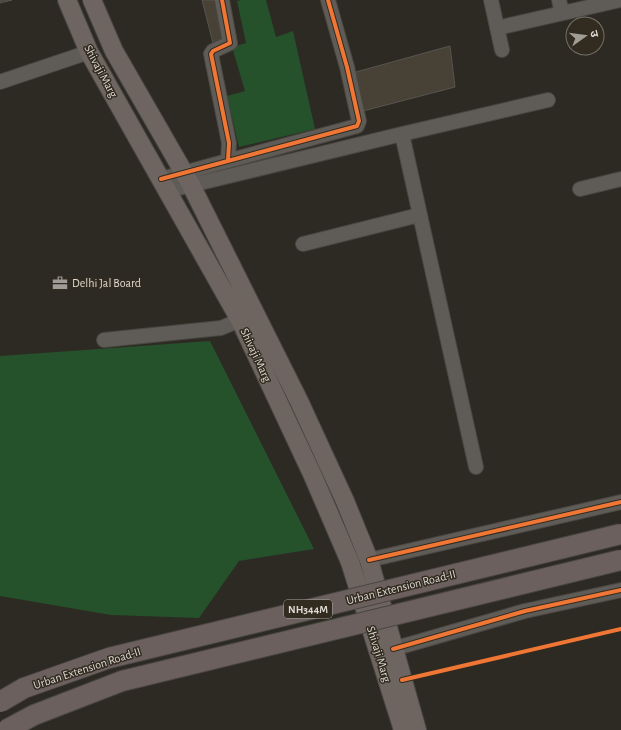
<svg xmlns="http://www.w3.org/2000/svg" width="621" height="730" font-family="'Alegreya Sans','Noto Sans Devanagari',sans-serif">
	<rect width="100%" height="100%" fill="#2d2a24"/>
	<path fill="#25512b" d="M 241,0 L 266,0 L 276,37 L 293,31 L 315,129 L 239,147 L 227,96 L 245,91 L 232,47 L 246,43 L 237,1 Z
		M 210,341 L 314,549 L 239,561 L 199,618 L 111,615 L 0,596 L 0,356 Z"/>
	<path fill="#484236" stroke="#575550" d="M 0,0 L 12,0 L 0,3 Z
		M 202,0 L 217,0 L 225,40 L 214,47 Z
		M 450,46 L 455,87 L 363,111 L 356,72 Z"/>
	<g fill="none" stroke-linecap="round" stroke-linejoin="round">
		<g stroke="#494641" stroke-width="16">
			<path id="minor" d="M 222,0 L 230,43 L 213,51 L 211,54 L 229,143 L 228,160
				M 491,0 L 502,50
				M 559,0 L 562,13
				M 497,28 L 620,0
				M 0,82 L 89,52
				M 402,134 L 548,100
				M 161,179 L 357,126 L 359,121 L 347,67 L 328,0
				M 580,189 L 621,179
				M 167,191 L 402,134 L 476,467
				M 303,244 L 419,215
				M 104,340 L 221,328 L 240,320
				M 369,560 L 621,502
				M 393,649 L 525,611 L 621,590"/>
		</g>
		<g stroke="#494641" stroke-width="20">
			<path id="major" d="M 67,0 L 89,52 L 240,320 L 313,476 L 350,562 L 403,730
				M 92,0 L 114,51 L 191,185 L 299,401 L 345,501 L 369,560 L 417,730"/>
		</g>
		<use href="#minor" stroke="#5f5c58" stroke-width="14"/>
		<use href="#major" stroke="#6e6561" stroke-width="18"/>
		<g stroke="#494641" stroke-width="22" stroke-linecap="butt">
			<path id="highway-bridge" d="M 0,702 L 24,688 L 109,658 L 621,534
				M 6,730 L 34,715 L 122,681 L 621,560"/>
		</g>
		<use href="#highway-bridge" stroke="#6c605e" stroke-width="20"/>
		<g stroke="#312b20" stroke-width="6">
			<path id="cycleway" d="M 222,0 L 230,43 L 213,51 L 211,54 L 229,143 L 228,160
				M 161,179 L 357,126 L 359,121 L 347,67 L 328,0
				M 369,560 L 621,502
				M 393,649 L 525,611 L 621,590
				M 402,680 L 621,629"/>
		</g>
		<use href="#cycleway" stroke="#f07635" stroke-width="4"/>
	</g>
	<defs>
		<g id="office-bare" transform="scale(1.2)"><path d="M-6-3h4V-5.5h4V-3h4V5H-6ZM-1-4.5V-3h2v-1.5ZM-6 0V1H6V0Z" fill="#a09c96" stroke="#312b20" stroke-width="2.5" paint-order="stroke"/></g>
	</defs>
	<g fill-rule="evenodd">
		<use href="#office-bare" x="60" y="283"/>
	</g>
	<g text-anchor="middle" stroke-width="3" stroke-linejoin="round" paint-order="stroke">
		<rect fill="#312b20" stroke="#aaa69d" stroke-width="1" x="284" y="600" width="48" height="18" rx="3"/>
		<g font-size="11" font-weight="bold" fill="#dedad3">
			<text x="308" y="613">NH344M</text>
		</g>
		<g font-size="12" fill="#dedad3" stroke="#312b20">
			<text transform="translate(101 71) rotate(62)" y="4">Shivaji Marg</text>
			<text transform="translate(256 355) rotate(65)" y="4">Shivaji Marg</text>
			<text transform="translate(401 587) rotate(-14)" y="4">Urban Extension Road-II</text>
			<text transform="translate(379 654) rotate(73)" y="4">Shivaji Marg</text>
			<text transform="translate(87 668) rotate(-18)" y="4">Urban Extension Road-II</text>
		</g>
		<g font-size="12" fill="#dedad3" stroke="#312b20" text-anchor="start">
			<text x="72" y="287">Delhi Jal Board</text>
		</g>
	</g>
	<g transform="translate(585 36) rotate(76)"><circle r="19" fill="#312b20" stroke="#767168"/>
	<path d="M0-3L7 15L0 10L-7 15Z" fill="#a09c96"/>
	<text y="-6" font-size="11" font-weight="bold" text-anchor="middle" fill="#dedad3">उ</text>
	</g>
</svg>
